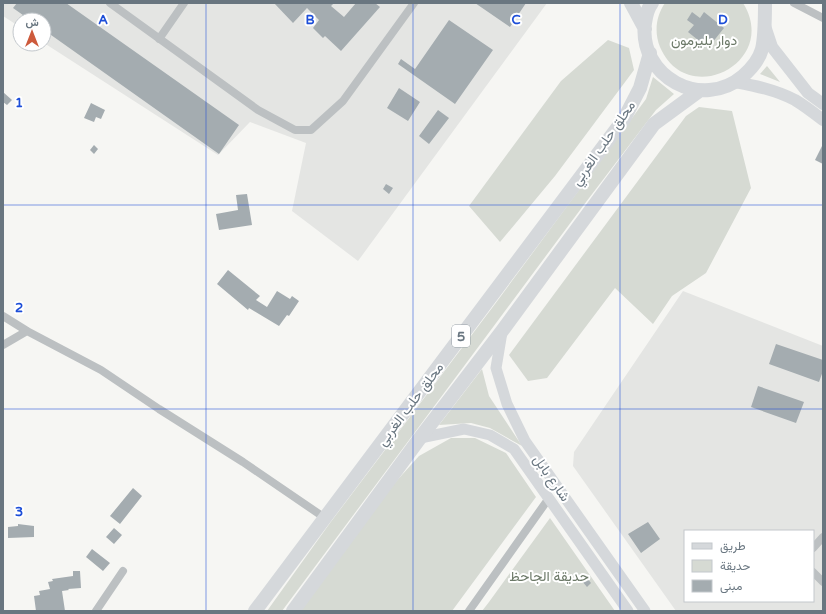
<svg xmlns="http://www.w3.org/2000/svg" width="826" height="614" font-family="'Varela Round',Vazirmatn,sans-serif">
	<rect width="100%" height="100%" fill="#f6f6f3"/>
	<path fill="#e4e5e3" fill-rule="evenodd" d="M 3,3 L 547,3 L 358,261 L 292,211 L 306,143 L 250,122 L 218,155 L 44,43 L 44,20 L 20,20 L 20,27 L 3,16 Z
		M 683,291 L 823,346 L 823,611 L 676,611 L 573,466 L 574,452 ZM 685,531 L 813,531 L 813,601 L 685,601 Z"/>
	<path fill="#d6dad3" d="M 665,3 L 743,3 C 780,62 687,110 660,47 C 654,32 656,16 665,3 Z
		M 608,40 L 629,48 L 634,70 L 555,176 L 500,242 L 469,206 L 561,81 Z
		M 767,66 L 780,82 L 760,74 Z
		M 653,77 L 674,94 L 656,110 L 583,206 L 282,611 L 267,611 L 330,523 L 495,304 L 646,99 Z
		M 699,107 L 732,111 L 751,188 L 706,273 L 672,296 L 653,324 L 615,288 L 547,378 L 528,381 L 509,355 L 686,116 Z
		M 482,369 L 489,396 L 522,446 L 490,428 L 471,423 L 439,425 Z
		M 451,438 L 475,438 L 506,453 L 536,497 L 452,611 L 300,611 L 383,496 L 419,456 Z
		M 550,518 L 615,611 L 482,611 L 489,602 Z"/>
	<path fill="#a4acb0" d="M 17,3 L 66,3 L 239,125 L 219,154 L 44,30 L 44,20 L 30,20 L 13,8 Z
		M 274,3 L 334,3 L 331,6 L 344,17 L 356,3 L 375,3 L 380,7 L 341,51 L 325,36 L 323,38 L 313,28 L 319,20 L 307,8 L 293,23 Z
		M 475,3 L 526,3 L 510,27 Z
		M 692,12 L 700,18 L 704,12 L 724,28 L 708,48 L 688,32 L 694,25 L 687,20 Z
		M 449,20 L 493,50 L 455,104 L 398,64 L 401,59 L 415,69 Z
		M 399,88 L 420,102 L 408,121 L 387,108 Z
		M 3,92 L 12,100 L 7,105 L 3,102 Z
		M 91,103 L 105,110 L 101,119 L 96,117 L 94,122 L 84,118 Z
		M 438,110 L 449,118 L 429,144 L 419,136 Z
		M 823,144 L 823,164 L 815,160 Z
		M 94,145 L 98,149 L 94,154 L 90,150 Z
		M 386,184 L 393,188 L 389,194 L 383,189 Z
		M 247,194 L 252,225 L 219,230 L 216,214 L 238,210 L 236,195 Z
		M 228,270 L 260,296 L 256,300 L 267,307 L 277,291 L 290,299 L 292,296 L 299,301 L 289,316 L 287,315 L 279,326 L 249,308 L 248,310 L 217,284 Z
		M 776,344 L 823,360 L 823,371 L 819,382 L 769,364 Z
		M 758,386 L 804,402 L 796,423 L 751,407 Z
		M 133,488 L 142,496 L 120,524 L 110,516 Z
		M 648,522 L 660,539 L 641,553 L 628,534 Z
		M 18,524 L 34,526 L 34,537 L 8,538 L 8,527 L 18,526 Z
		M 114,528 L 122,535 L 114,544 L 106,537 Z
		M 92,549 L 110,563 L 103,571 L 86,557 Z
		M 73,571 L 80,571 L 81,588 L 68,589 L 69,590 L 62,591 L 65,611 L 36,611 L 34,596 L 40,595 L 39,591 L 50,589 L 48,582 L 53,581 L 52,579 L 73,576 Z
		M 587,578 L 591,583 L 587,587 L 582,581 Z"/>
	<g fill="none" stroke-linecap="round" stroke-linejoin="round">
		<path stroke="#bcc0c2" stroke-width="8" d="M 110,3 L 258,110 L 295,130 L 311,130 L 343,101 L 414,3
			M 794,3 L 823,18
			M 159,39 L 184,3
			M 3,316 L 27,331 L 101,370 L 159,409 L 243,462 L 325,518
			M 3,345 L 27,331
			M 813,548 L 823,537
			M 813,572 L 823,582
			M 96,611 L 123,571
			M 469,611 L 549,498"/>
		<path stroke="#d5d8db" stroke-width="11" d="M 502,332 L 496,368 L 507,404 L 525,441 L 645,611
			M 420,438 L 464,429 L 490,435 L 514,449 L 628,611"/>
		<path stroke="#d5d8db" stroke-width="12" d="M 765,26 L 772,47 L 808,93 L 823,104
			M 735,82 C 756,86 776,90 795,100 C 805,106 814,113 823,120"/>
		<path stroke="#d5d8db" stroke-width="14" d="M 631,3 L 645,29
			M 652,3 C 647,9 646,16 645,23 C 638,77 702,111 743,76 C 751,69 759,60 762,49 C 765,37 765,16 765,3
			M 255,611 L 624,119 L 640,88 L 650,53
			M 293,611 L 420,438 L 502,331 L 654,124 L 699,91"/>
	</g>
	<path fill="none" stroke="#1d4ed8" stroke-width="1" stroke-opacity="0.55" d="M 206,3 L 206,611M 413,3 L 413,611M 620,3 L 620,611M 3,205 L 823,205M 3,409 L 823,409"/>
	<g text-anchor="middle" stroke-width="4" stroke-linejoin="round" paint-order="stroke">
		<rect fill="#fff" stroke="#969fa6" stroke-width="1" x="452" y="325" width="18" height="22" rx="3"/>
		<g font-size="13" font-weight="bold" fill="#697680">
			<text x="461" y="341">5</text>
		</g>
		<g font-size="14" fill="#6b7867" stroke="#fff">
			<text x="704" y="45">دوار بليرمون</text>
			<text x="549" y="581">حديقة الجاحظ</text>
		</g>
		<g font-size="14" fill="#697680" stroke="#fff">
			<text transform="translate(603 143) rotate(-55)" y="5">محلق حلب الغربي</text>
			<text transform="translate(410 404) rotate(-53)" y="5">محلق حلب الغربي</text>
			<text transform="translate(552 478) rotate(55)" y="5">شارع بابل</text>
		</g>
	</g>
	<g font-size="13" text-anchor="middle" font-weight="bold" fill="#1d4ed8" stroke="#fff" stroke-width="4" stroke-linejoin="round" paint-order="stroke">
		<text x="103" y="24">A</text>
		<text x="310" y="24">B</text>
		<text x="516" y="24">C</text>
		<text x="723" y="24">D</text>
		<text x="19" y="107">1</text>
		<text x="19" y="312">2</text>
		<text x="19" y="516">3</text>
	</g>
	<rect width="826" height="614" fill="none" stroke="#697680" stroke-width="8"/>
	<rect x="684" y="530" width="130" height="72" fill="#ffffff" stroke="#c3c8cc"/>
	<rect x="692" y="543" width="20" height="6" fill="#d5d8db" stroke="#c3c8cc"/>
	<text x="720" y="550" font-size="12" fill="#697680">طريق</text>
	<rect x="692" y="560" width="20" height="12" fill="#d6dad3" stroke="#c3c8cc"/>
	<text x="720" y="570" font-size="12" fill="#697680">حديقة</text>
	<rect x="692" y="580" width="20" height="12" fill="#a4acb0" stroke="#c3c8cc"/>
	<text x="720" y="590" font-size="12" fill="#697680">مبنى</text>
	<g transform="translate(32 32)"><circle r="19" fill="#ffffff" stroke="#c3c8cc"/>
	<path d="M0-3L7 15L0 10L-7 15Z" fill="#cd5a3c"/>
	<text y="-6" font-size="11" font-weight="bold" text-anchor="middle" fill="#697680">ش</text>
	</g>
</svg>
